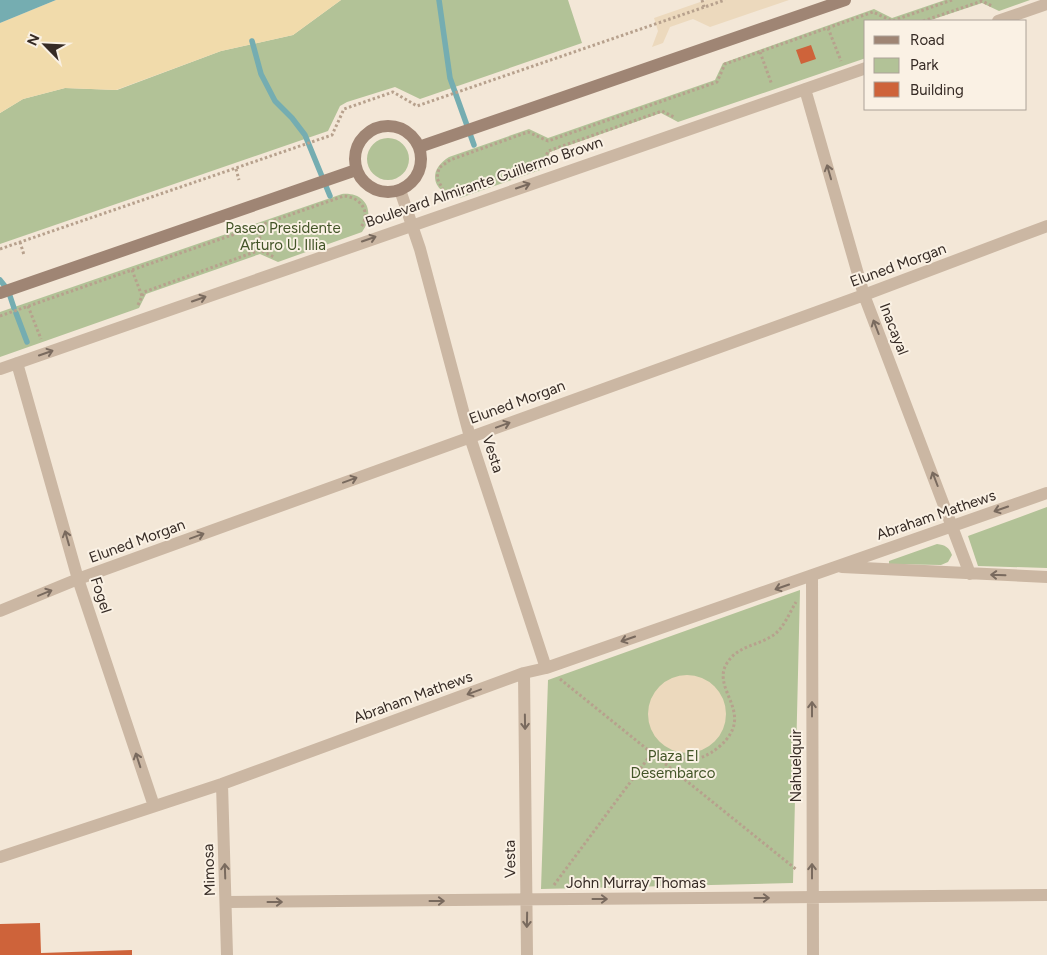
<svg xmlns="http://www.w3.org/2000/svg" width="1047" height="955" font-family="Figtree,sans-serif">
	<rect width="100%" height="100%" fill="#f3e7d7"/>
	<path fill="#b2c297" d="M 341,0 L 568,0 L 582,43 L 420,99 L 395,87 L 347,102 L 340,106 L 328,131 L 0,244 L 0,113 L 23,99 L 65,88 L 117,90 L 221,51 L 293,35 Z
		M 945,0 L 1030,0 L 999,11 L 982,3 L 928,21 L 866,21 L 866,58 L 678,122 L 661,113 L 550,152 L 543,169 L 460,198 C 434,194 425,172 449,157 L 529,129 L 548,138 L 715,80 L 723,63 L 874,9 L 892,18 Z
		M367 159a21 21 0 1 1 42 0a21 21 0 1 1-42 0Z
		M 342,194 C 366,192 376,212 362,232 L 278,262 L 260,254 L 146,294 L 139,308 L 0,357 L 0,312 Z
		M 1047,507 L 1047,568 L 978,566 L 968,536 Z
		M 937,544 C 945,545 949,547 952,555 L 948,562 L 941,565 L 889,564 L 889,561 Z
		M 800,590 L 793,883 L 541,889 L 548,680 Z"/>
	<path fill="#f1dbab" d="M 56,0 L 341,0 L 293,35 L 221,51 L 116,90 L 65,88 L 23,99 L 0,113 L 0,23 Z"/>
	<path fill="#ecd9bd" d="M 706,0 L 789,0 L 710,27 L 693,19 L 670,27 L 663,43 L 652,47 L 658,31 L 654,18 Z
		M648 714a39 39 0 1 1 78 0a39 39 0 1 1-78 0Z"/>
	<path fill="#75adb1" d="M 0,0 L 56,0 L 0,23 Z"/>
	<g fill="none" stroke-linecap="round" stroke-linejoin="round">
		<path stroke="#75adb1" stroke-width="5.5" d="M 439,0 L 450,78 L 474,145
			M 252,41 L 261,74 L 275,101 L 292,118 L 305,135 L 330,196
			M 0,280 L 8,290 L 14,308
			M 16,313 L 27,342"/>
	</g>
	<path fill="#ce633a" d="M 811,45 L 816,59 L 801,64 L 796,50 Z
		M 40,923 L 41,953 L 132,950 L 132,955 L 0,955 L 0,924 Z"/>
	<g fill="none" stroke-linecap="round" stroke-linejoin="round">
		<path stroke="#b7a18d" stroke-width="3" stroke-dasharray="2.5 2.5" stroke-linecap="butt" d="M 702,0 L 704,7
			M 923,21 L 982,1 L 992,6
			M 828,28 L 841,61
			M 760,52 L 772,85
			M 543,164 L 548,151 L 662,111 L 674,117
			M 236,169 L 239,180
			M 452,195 L 443,190 L 437,178 L 439,168 L 450,160 L 528,132 L 548,141 L 717,82 L 725,64 L 873,12 L 892,21 L 952,0
			M 256,227 L 265,252
			M 20,242 L 24,255
			M 0,249 L 332,135 L 344,109 L 393,92 L 417,106 L 725,0
			M 132,270 L 142,296
			M 138,305 L 144,292 L 260,250 L 274,257
			M 28,306 L 41,339
			M 0,316 L 344,196 C 360,197 372,212 361,227
			M 560,679 L 797,870
			M 554,885 L 652,753 C 680,758 696,767 720,746 C 757,713 710,690 727,663 C 738,645 759,646 775,634 C 784,627 790,612 796,602"/>
		<path stroke="#cbb7a3" stroke-width="12" d="M 998,21 L 1047,4
			M 805,89 L 864,295 L 970,574
			M 400,190 L 420,249 L 470,437 L 546,668
			M 17,363 L 78,579 L 154,806
			M 0,369 L 866,68
			M 842,567 L 1047,577
			M 812,576 L 813,955
			M 0,611 L 78,579 L 864,295 L 1047,226
			M 524,673 L 527,955
			M 222,784 L 227,955
			M 0,857 L 222,784 L 524,673 L 546,668 L 1047,493
			M 226,902 L 1047,895"/>
		<path stroke="#9f8574" stroke-width="12" d="M355 159a33 33 0 1 1 66 0a33 33 0 1 1-66 0Z
			M 419,147 L 845,0
			M 0,293 L 356,170"/>
	</g>
	<defs><path id="oneway-shaft" d="M-6 0H5M1.5-3L5.5 0L1.5 3" fill="none" stroke-width="1.6" stroke-linecap="round" stroke-linejoin="round" transform="scale(1.25)"/></defs>
	<g stroke="#796a5e">
		<use href="#oneway-shaft" transform="translate(829 172) rotate(-106)"/>
		<use href="#oneway-shaft" transform="translate(523 186) rotate(-19)"/>
		<use href="#oneway-shaft" transform="translate(369 239) rotate(-19)"/>
		<use href="#oneway-shaft" transform="translate(199 299) rotate(-19)"/>
		<use href="#oneway-shaft" transform="translate(876 327) rotate(-111)"/>
		<use href="#oneway-shaft" transform="translate(46 353) rotate(-19)"/>
		<use href="#oneway-shaft" transform="translate(503 425) rotate(-20)"/>
		<use href="#oneway-shaft" transform="translate(935 479) rotate(-111)"/>
		<use href="#oneway-shaft" transform="translate(350 480) rotate(-20)"/>
		<use href="#oneway-shaft" transform="translate(1001 509) rotate(161)"/>
		<use href="#oneway-shaft" transform="translate(197 536) rotate(-20)"/>
		<use href="#oneway-shaft" transform="translate(67 538) rotate(-106)"/>
		<use href="#oneway-shaft" transform="translate(998 575) rotate(-178)"/>
		<use href="#oneway-shaft" transform="translate(782 587) rotate(161)"/>
		<use href="#oneway-shaft" transform="translate(45 593) rotate(-22)"/>
		<use href="#oneway-shaft" transform="translate(628 639) rotate(161)"/>
		<use href="#oneway-shaft" transform="translate(474 692) rotate(160)"/>
		<use href="#oneway-shaft" transform="translate(812 709) rotate(-90)"/>
		<use href="#oneway-shaft" transform="translate(525 722) rotate(89)"/>
		<use href="#oneway-shaft" transform="translate(138 760) rotate(-108)"/>
		<use href="#oneway-shaft" transform="translate(225 871) rotate(-92)"/>
		<use href="#oneway-shaft" transform="translate(812 871) rotate(-90)"/>
		<use href="#oneway-shaft" transform="translate(762 898)"/>
		<use href="#oneway-shaft" transform="translate(600 899)"/>
		<use href="#oneway-shaft" transform="translate(437 901)"/>
		<use href="#oneway-shaft" transform="translate(275 902)"/>
		<use href="#oneway-shaft" transform="translate(527 920) rotate(91)"/>
	</g>
	<g text-anchor="middle" stroke-width="4" stroke-linejoin="round" paint-order="stroke">
		<g font-size="15" fill="#362b25" stroke="#faf1e4">
			<text transform="translate(484 182) rotate(-19)" y="5">Boulevard Almirante Guillermo Brown</text>
			<text transform="translate(898 265) rotate(-20)" y="5">Eluned Morgan</text>
			<text transform="translate(894 329) rotate(69)" y="5">Inacayal</text>
			<text transform="translate(517 402) rotate(-20)" y="5">Eluned Morgan</text>
			<text transform="translate(493 454) rotate(72)" y="5">Vesta</text>
			<text transform="translate(936 515) rotate(-19)" y="5">Abraham Mathews</text>
			<text transform="translate(137 541) rotate(-20)" y="5">Eluned Morgan</text>
			<text transform="translate(101 595) rotate(72)" y="5">Fogel</text>
			<text transform="translate(413 697) rotate(-20)" y="5">Abraham Mathews</text>
			<text transform="translate(796 766) rotate(-90)" y="5">Nahuelquir</text>
			<text transform="translate(510 859) rotate(-91)" y="5">Vesta</text>
			<text transform="translate(209 870) rotate(-92)" y="5">Mimosa</text>
			<text x="636" y="888">John Murray Thomas</text>
		</g>
		<g font-size="15" fill="#435528" stroke="#faf1e4">
			<text x="283" y="233">Paseo Presidente<tspan x="283" dy="17">Arturo U. Illia</tspan></text>
			<text x="673" y="761">Plaza El<tspan x="673" dy="17">Desembarco</tspan></text>
		</g>
	</g>
	<rect x="864" y="20" width="162" height="90" fill="#faf1e4" stroke="#aca298"/>
	<rect x="874" y="36" width="25" height="8" fill="#9f8574" stroke="#aca298"/>
	<text x="910" y="45" font-size="15" fill="#362b25">Road</text>
	<rect x="874" y="58" width="25" height="15" fill="#b2c297" stroke="#aca298"/>
	<text x="910" y="70" font-size="15" fill="#362b25">Park</text>
	<rect x="874" y="82" width="25" height="15" fill="#ce633a" stroke="#aca298"/>
	<text x="910" y="95" font-size="15" fill="#362b25">Building</text>
	<g transform="translate(45 45) rotate(294)" stroke="#faf1e4" stroke-width="4" paint-order="stroke">
	<path d="M0-4L9 19L0 12L-9 19Z" fill="#362b25"/>
	<text y="-8" font-size="14" font-weight="bold" text-anchor="middle" fill="#362b25">N</text>
	</g>
</svg>
